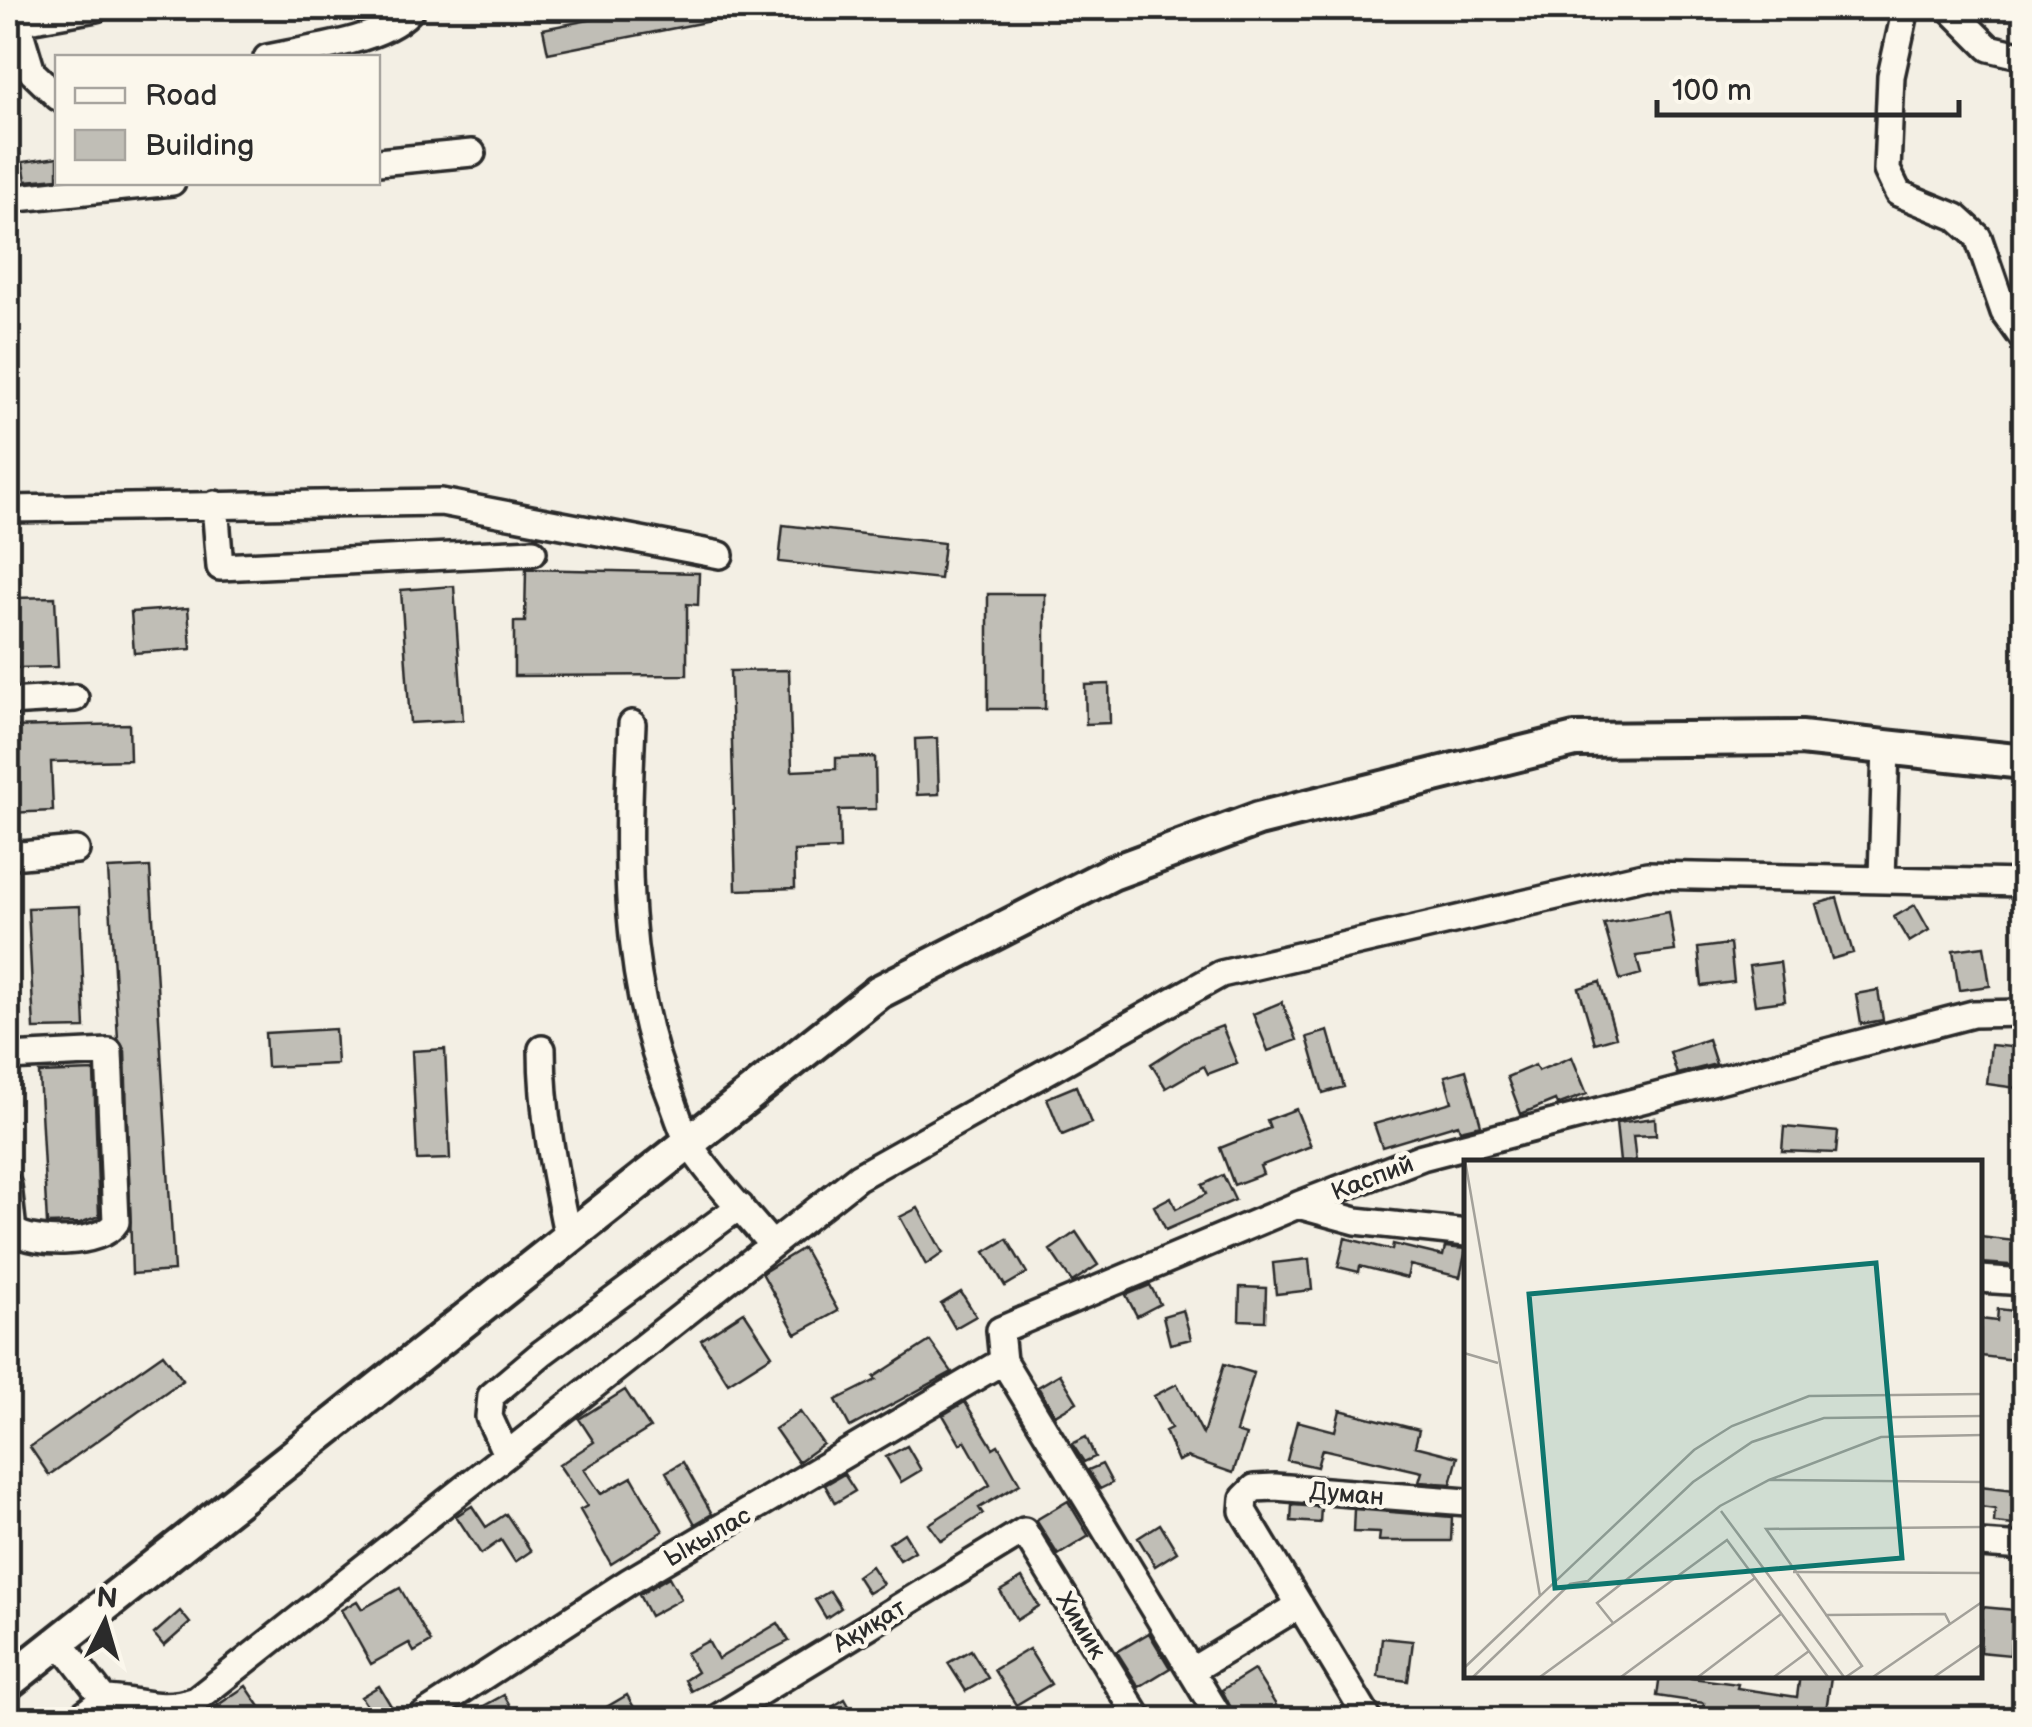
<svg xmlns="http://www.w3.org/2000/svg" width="2032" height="1727" font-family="'Balsamiq Sans',sans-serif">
	<rect width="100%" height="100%" fill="#f3efe4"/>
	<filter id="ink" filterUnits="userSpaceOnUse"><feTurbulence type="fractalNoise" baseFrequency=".01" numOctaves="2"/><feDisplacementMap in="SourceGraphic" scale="20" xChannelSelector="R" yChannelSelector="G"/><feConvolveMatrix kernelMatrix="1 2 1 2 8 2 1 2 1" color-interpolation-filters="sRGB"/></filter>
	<g filter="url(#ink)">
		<path fill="#c0beb6" stroke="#2b2b2b" stroke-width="2.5" d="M 650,8 L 740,8 L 741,15 L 548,53 L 543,29 Z
			M 58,157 L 58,178 L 26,181 L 23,162 Z
			M 783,525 L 944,543 L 940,579 L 779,562 Z
			M 526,569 L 699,573 L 698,605 L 687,604 L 687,675 L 514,676 L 514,622 L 525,622 Z
			M 454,586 L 463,720 L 410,723 L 401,590 Z
			M 988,594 L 1045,594 L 1045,709 L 988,709 Z
			M 55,597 L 58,667 L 17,668 L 14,598 Z
			M 188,608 L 191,649 L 134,653 L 131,612 Z
			M 789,670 L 792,771 L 836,769 L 836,758 L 875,757 L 876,809 L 839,810 L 840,849 L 794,851 L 795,888 L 736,890 L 730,671 Z
			M 1109,684 L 1110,723 L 1086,724 L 1085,685 Z
			M 129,724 L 130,760 L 51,762 L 53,811 L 8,813 L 8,727 Z
			M 937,738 L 939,794 L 917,795 L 915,739 Z
			M 150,867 L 174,1271 L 132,1274 L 125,1051 L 118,1039 L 108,869 Z
			M 1837,898 L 1853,953 L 1832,959 L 1816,904 Z
			M 1915,905 L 1929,930 L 1909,942 L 1894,917 Z
			M 80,906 L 85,1028 L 34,1029 L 28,908 Z
			M 1669,912 L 1675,951 L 1636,956 L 1641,974 L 1620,980 L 1604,924 Z
			M 1730,944 L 1734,982 L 1702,986 L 1698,948 Z
			M 1984,946 L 1990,986 L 1959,990 L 1953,950 Z
			M 1780,962 L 1785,1001 L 1755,1005 L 1749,966 Z
			M 1600,982 L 1616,1037 L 1595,1043 L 1579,988 Z
			M 1878,990 L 1883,1020 L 1861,1024 L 1856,994 Z
			M 1282,1002 L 1297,1040 L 1268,1051 L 1253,1014 Z
			M 1222,1026 L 1237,1063 L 1208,1074 L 1204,1066 L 1166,1088 L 1151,1064 L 1193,1037 Z
			M 335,1029 L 337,1064 L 267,1067 L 265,1033 Z
			M 1328,1031 L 1344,1087 L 1323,1093 L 1307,1037 Z
			M 1708,1039 L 1716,1064 L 1677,1074 L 1670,1052 Z
			M 1991,1045 L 2021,1048 L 2017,1088 L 1987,1084 Z
			M 445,1049 L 450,1159 L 417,1160 L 412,1051 Z
			M 1572,1057 L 1587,1094 L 1557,1105 L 1555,1100 L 1521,1114 L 1507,1077 L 1535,1065 L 1538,1071 Z
			M 1466,1070 L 1481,1125 L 1460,1130 L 1458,1124 L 1382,1147 L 1374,1124 L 1452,1102 L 1445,1076 Z
			M 94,1071 L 99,1216 L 80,1223 L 47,1224 L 39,1073 Z
			M 1076,1086 L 1091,1123 L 1062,1135 L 1047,1098 Z
			M 1296,1109 L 1311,1146 L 1260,1166 L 1263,1174 L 1234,1185 L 1220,1148 L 1270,1128 L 1267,1120 Z
			M 1655,1118 L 1656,1135 L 1633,1136 L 1636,1162 L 1620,1162 L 1616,1123 Z
			M 1784,1127 L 1838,1132 L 1836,1153 L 1782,1151 Z
			M 1223,1175 L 1235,1200 L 1166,1230 L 1154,1206 L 1171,1197 L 1176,1209 L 1206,1194 L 1202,1185 Z
			M 918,1208 L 943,1253 L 926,1265 L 900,1217 Z
			M 1076,1232 L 1098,1265 L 1072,1282 L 1050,1250 Z
			M 1980,1237 L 2024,1242 L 2024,1266 L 1980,1263 Z
			M 1345,1238 L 1392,1250 L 1393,1244 L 1443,1256 L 1445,1247 L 1466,1249 L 1460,1277 L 1410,1265 L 1407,1278 L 1360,1266 L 1359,1272 L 1338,1267 Z
			M 1007,1239 L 1027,1273 L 1005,1286 L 985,1252 Z
			M 803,1248 L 838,1311 L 796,1334 L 762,1273 Z
			M 1309,1259 L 1312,1290 L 1276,1294 L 1273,1263 Z
			M 1150,1285 L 1160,1304 L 1137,1316 L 1126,1295 Z
			M 1240,1287 L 1266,1288 L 1265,1321 L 1239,1320 Z
			M 961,1292 L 976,1316 L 955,1328 L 941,1304 Z
			M 1998,1309 L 2024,1312 L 2024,1361 L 1980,1356 L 1980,1319 L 1997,1321 Z
			M 1183,1310 L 1191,1339 L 1170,1344 L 1163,1316 Z
			M 744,1312 L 772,1355 L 728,1383 L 701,1340 Z
			M 930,1341 L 952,1372 L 850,1427 L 836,1400 L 876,1380 L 874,1377 Z
			M 163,1354 L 183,1380 L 49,1475 L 30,1447 Z
			M 1224,1364 L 1254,1373 L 1236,1432 L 1246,1435 L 1233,1473 L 1187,1457 L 1178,1461 L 1165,1431 L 1171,1428 L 1154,1396 L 1177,1384 L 1203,1434 Z
			M 1060,1374 L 1077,1402 L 1055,1415 L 1038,1387 Z
			M 625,1390 L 650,1428 L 584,1469 L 601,1494 L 632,1477 L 663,1531 L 611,1564 L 580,1510 L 587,1506 L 559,1465 L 594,1442 L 579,1419 Z
			M 965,1402 L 993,1448 L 998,1445 L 1020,1484 L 979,1508 L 983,1514 L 941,1541 L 929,1524 L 990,1485 L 965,1441 L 960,1444 L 943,1415 Z
			M 1340,1410 L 1419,1430 L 1415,1446 L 1458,1457 L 1451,1484 L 1419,1482 L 1422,1472 L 1322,1449 L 1317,1467 L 1287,1460 L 1297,1421 L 1335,1431 Z
			M 800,1412 L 823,1444 L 798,1462 L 775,1429 Z
			M 1086,1437 L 1095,1457 L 1084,1462 L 1072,1444 Z
			M 907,1446 L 921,1470 L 901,1482 L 886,1457 Z
			M 683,1462 L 712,1514 L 695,1524 L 666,1472 Z
			M 1102,1464 L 1112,1483 L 1100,1489 L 1088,1470 Z
			M 844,1474 L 855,1491 L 835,1503 L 825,1485 Z
			M 1980,1486 L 2024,1491 L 2024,1526 L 1994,1523 L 1995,1509 L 1980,1507 Z
			M 1068,1501 L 1089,1536 L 1058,1555 L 1036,1520 Z
			M 1292,1505 L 1321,1507 L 1320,1523 L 1291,1521 Z
			M 472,1506 L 486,1527 L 506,1514 L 531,1551 L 515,1562 L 501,1540 L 481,1554 L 456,1516 Z
			M 1354,1509 L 1452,1517 L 1451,1541 L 1379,1541 L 1380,1533 L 1353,1532 Z
			M 1160,1524 L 1177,1552 L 1155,1566 L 1138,1538 Z
			M 904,1533 L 915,1551 L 900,1560 L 889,1543 Z
			M 871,1566 L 883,1584 L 868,1593 L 857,1576 Z
			M 669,1577 L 681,1599 L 650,1616 L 639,1595 Z
			M 1022,1578 L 1039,1606 L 1017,1620 L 1000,1591 Z
			M 400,1588 L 431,1642 L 414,1652 L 409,1643 L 371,1664 L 341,1610 L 357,1601 L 362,1609 Z
			M 830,1591 L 841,1608 L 826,1618 L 815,1600 Z
			M 1982,1607 L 2014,1610 L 2010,1655 L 1980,1652 Z
			M 180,1611 L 190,1623 L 164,1646 L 154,1634 Z
			M 778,1623 L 789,1641 L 691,1691 L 685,1680 L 697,1672 L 686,1653 L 708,1641 L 718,1659 Z
			M 1149,1633 L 1170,1668 L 1139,1687 L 1117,1652 Z
			M 1382,1638 L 1413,1641 L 1408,1681 L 1378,1677 Z
			M 1029,1649 L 1051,1684 L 1016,1705 L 994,1670 Z
			M 971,1650 L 988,1678 L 966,1691 L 948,1663 Z
			M 1254,1670 L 1276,1705 L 1253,1720 L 1237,1720 L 1222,1690 Z
			M 1660,1674 L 1692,1674 L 1691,1678 L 1738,1684 L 1737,1688 L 1797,1697 L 1800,1674 L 1831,1677 L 1825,1717 L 1780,1710 L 1779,1720 L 1701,1720 L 1704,1703 L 1657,1696 Z
			M 246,1686 L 269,1720 L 196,1720 Z
			M 379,1686 L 396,1714 L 387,1720 L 376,1720 L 361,1697 Z
			M 504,1695 L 518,1720 L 489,1720 L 482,1707 Z
			M 627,1695 L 641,1720 L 612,1720 L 605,1708 Z
			M 845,1699 L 857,1720 L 811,1720 Z"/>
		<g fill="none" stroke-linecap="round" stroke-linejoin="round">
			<g stroke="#2b2b2b" stroke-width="32">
				<path id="minor" d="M 10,8 L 17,22 L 96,8
					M 1906,8 L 1891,76 L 1887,170 L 1898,193 L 1956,217 L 1978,237 L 2004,312 L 2024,340
					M 1949,8 L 1989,48 L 2024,56
					M 17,22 L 32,72 L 58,97
					M 267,58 C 307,49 388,41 412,8
					M 378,162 L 472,153
					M 8,199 L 172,182
					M 215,504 L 220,567 L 533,552
					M 8,509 L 441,502 L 720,555
					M 8,702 L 75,698
					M 632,724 C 626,853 622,978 672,1100 C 677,1114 682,1130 689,1143 C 709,1176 746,1213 771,1244
					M 8,852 L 22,855 L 76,850
					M 1882,878 L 1886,747
					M 542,1049 C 542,1114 555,1175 568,1238
					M 8,1057 L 109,1052 L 116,1222 C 101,1246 35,1245 13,1231 L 8,1186
					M 1298,1205 L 1356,1221 L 1467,1233
					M 1980,1279 L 2024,1282
					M 506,1454 L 489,1417 L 491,1396 L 542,1353 L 740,1206
					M 1980,1544 L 2024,1547
					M 59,1641 L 104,1699
					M 1191,1671 L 1300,1605
					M 76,1720 L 104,1699 C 139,1700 159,1713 196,1700 L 858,1177 L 1221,974 L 1647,875 L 2024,883
					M 416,1720 L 630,1581 L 1003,1361
					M 714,1720 L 1024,1531 L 1140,1720
					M 1221,1720 L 1003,1361 L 1000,1330 L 1298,1205 L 1422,1157 L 1973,1014 L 2024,1013
					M 1369,1720 L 1243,1511 L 1244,1498 L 1254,1488 L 1275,1487 L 1467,1502"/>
			</g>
			<g stroke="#2b2b2b" stroke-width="40">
				<path id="major" d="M 8,1682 L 879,992 L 1112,873 L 1258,819 L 1575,740 L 1801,738 L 2024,762"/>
			</g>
			<use href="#minor" stroke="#fbf7ec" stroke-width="25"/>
			<use href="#major" stroke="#fbf7ec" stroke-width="32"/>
		</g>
	</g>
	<g text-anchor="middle" stroke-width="9" stroke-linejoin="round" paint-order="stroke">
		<g font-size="25" fill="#2b2b2b" stroke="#fbf7ec">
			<text transform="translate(1372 1177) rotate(-21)" y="9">Каспий</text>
			<text transform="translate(1347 1493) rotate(5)" y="9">Думан</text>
			<text transform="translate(707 1536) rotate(-30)" y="9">Ыкылас</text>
			<text transform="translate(869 1625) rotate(-31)" y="9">Ақиқат</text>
			<text transform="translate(1082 1625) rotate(59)" y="9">Химик</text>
		</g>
	</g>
	<g transform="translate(1464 1160)">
		<rect width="518" height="518" fill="#f3efe4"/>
		<path fill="none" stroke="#a3a19a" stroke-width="2.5" d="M 1,0 L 76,436M 0,193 L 34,203M 305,320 L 518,322M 257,351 L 380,517M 329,412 L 518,413M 361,455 L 481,454 L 486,464M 149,463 L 133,443 L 256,346 L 305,320 L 417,277 L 518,275M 0,508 L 230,290 L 268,266 L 345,236 L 518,234M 9,517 L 106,424 L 124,421 L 229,322 L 288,282 L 360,258 L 518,256M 76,517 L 263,380 L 364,517M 157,517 L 291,418M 234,517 L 317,454M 310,517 L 345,491M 382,517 L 398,506 L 302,369 L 518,367M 409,517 L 518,442M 470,517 L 518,484"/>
		<path fill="#0f766e" fill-opacity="0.15" stroke="#0f766e" stroke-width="5" d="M 412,103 L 438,398 L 91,428 L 65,134 Z"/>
		<rect width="518" height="518" fill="none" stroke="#2b2b2b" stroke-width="5"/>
	</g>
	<rect width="2032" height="1727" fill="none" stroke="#fbf7ec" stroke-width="40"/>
	<rect x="20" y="20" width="1992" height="1687" fill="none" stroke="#2b2b2b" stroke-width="4" filter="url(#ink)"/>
	<rect x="55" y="55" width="325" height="130" fill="#fbf7ec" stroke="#a8a59f" stroke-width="2.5"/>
	<rect x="75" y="88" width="50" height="15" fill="#fbf7ec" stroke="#a8a59f" stroke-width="2.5"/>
	<text x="145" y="105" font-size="30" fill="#2b2b2b">Road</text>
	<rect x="75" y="130" width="50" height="30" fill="#c0beb6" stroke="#a8a59f" stroke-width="2.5"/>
	<text x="145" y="155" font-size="30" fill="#2b2b2b">Building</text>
	<g transform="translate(105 1622) rotate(5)" stroke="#fbf7ec" stroke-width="8" paint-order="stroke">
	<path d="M0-8L18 38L0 25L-18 38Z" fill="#2b2b2b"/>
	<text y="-15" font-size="28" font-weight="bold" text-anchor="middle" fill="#2b2b2b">N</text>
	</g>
	<path d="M1657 100v15h302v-15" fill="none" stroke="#2b2b2b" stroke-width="5"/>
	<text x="1672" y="100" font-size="30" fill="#2b2b2b" stroke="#fbf7ec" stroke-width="8" paint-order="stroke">100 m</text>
</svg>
